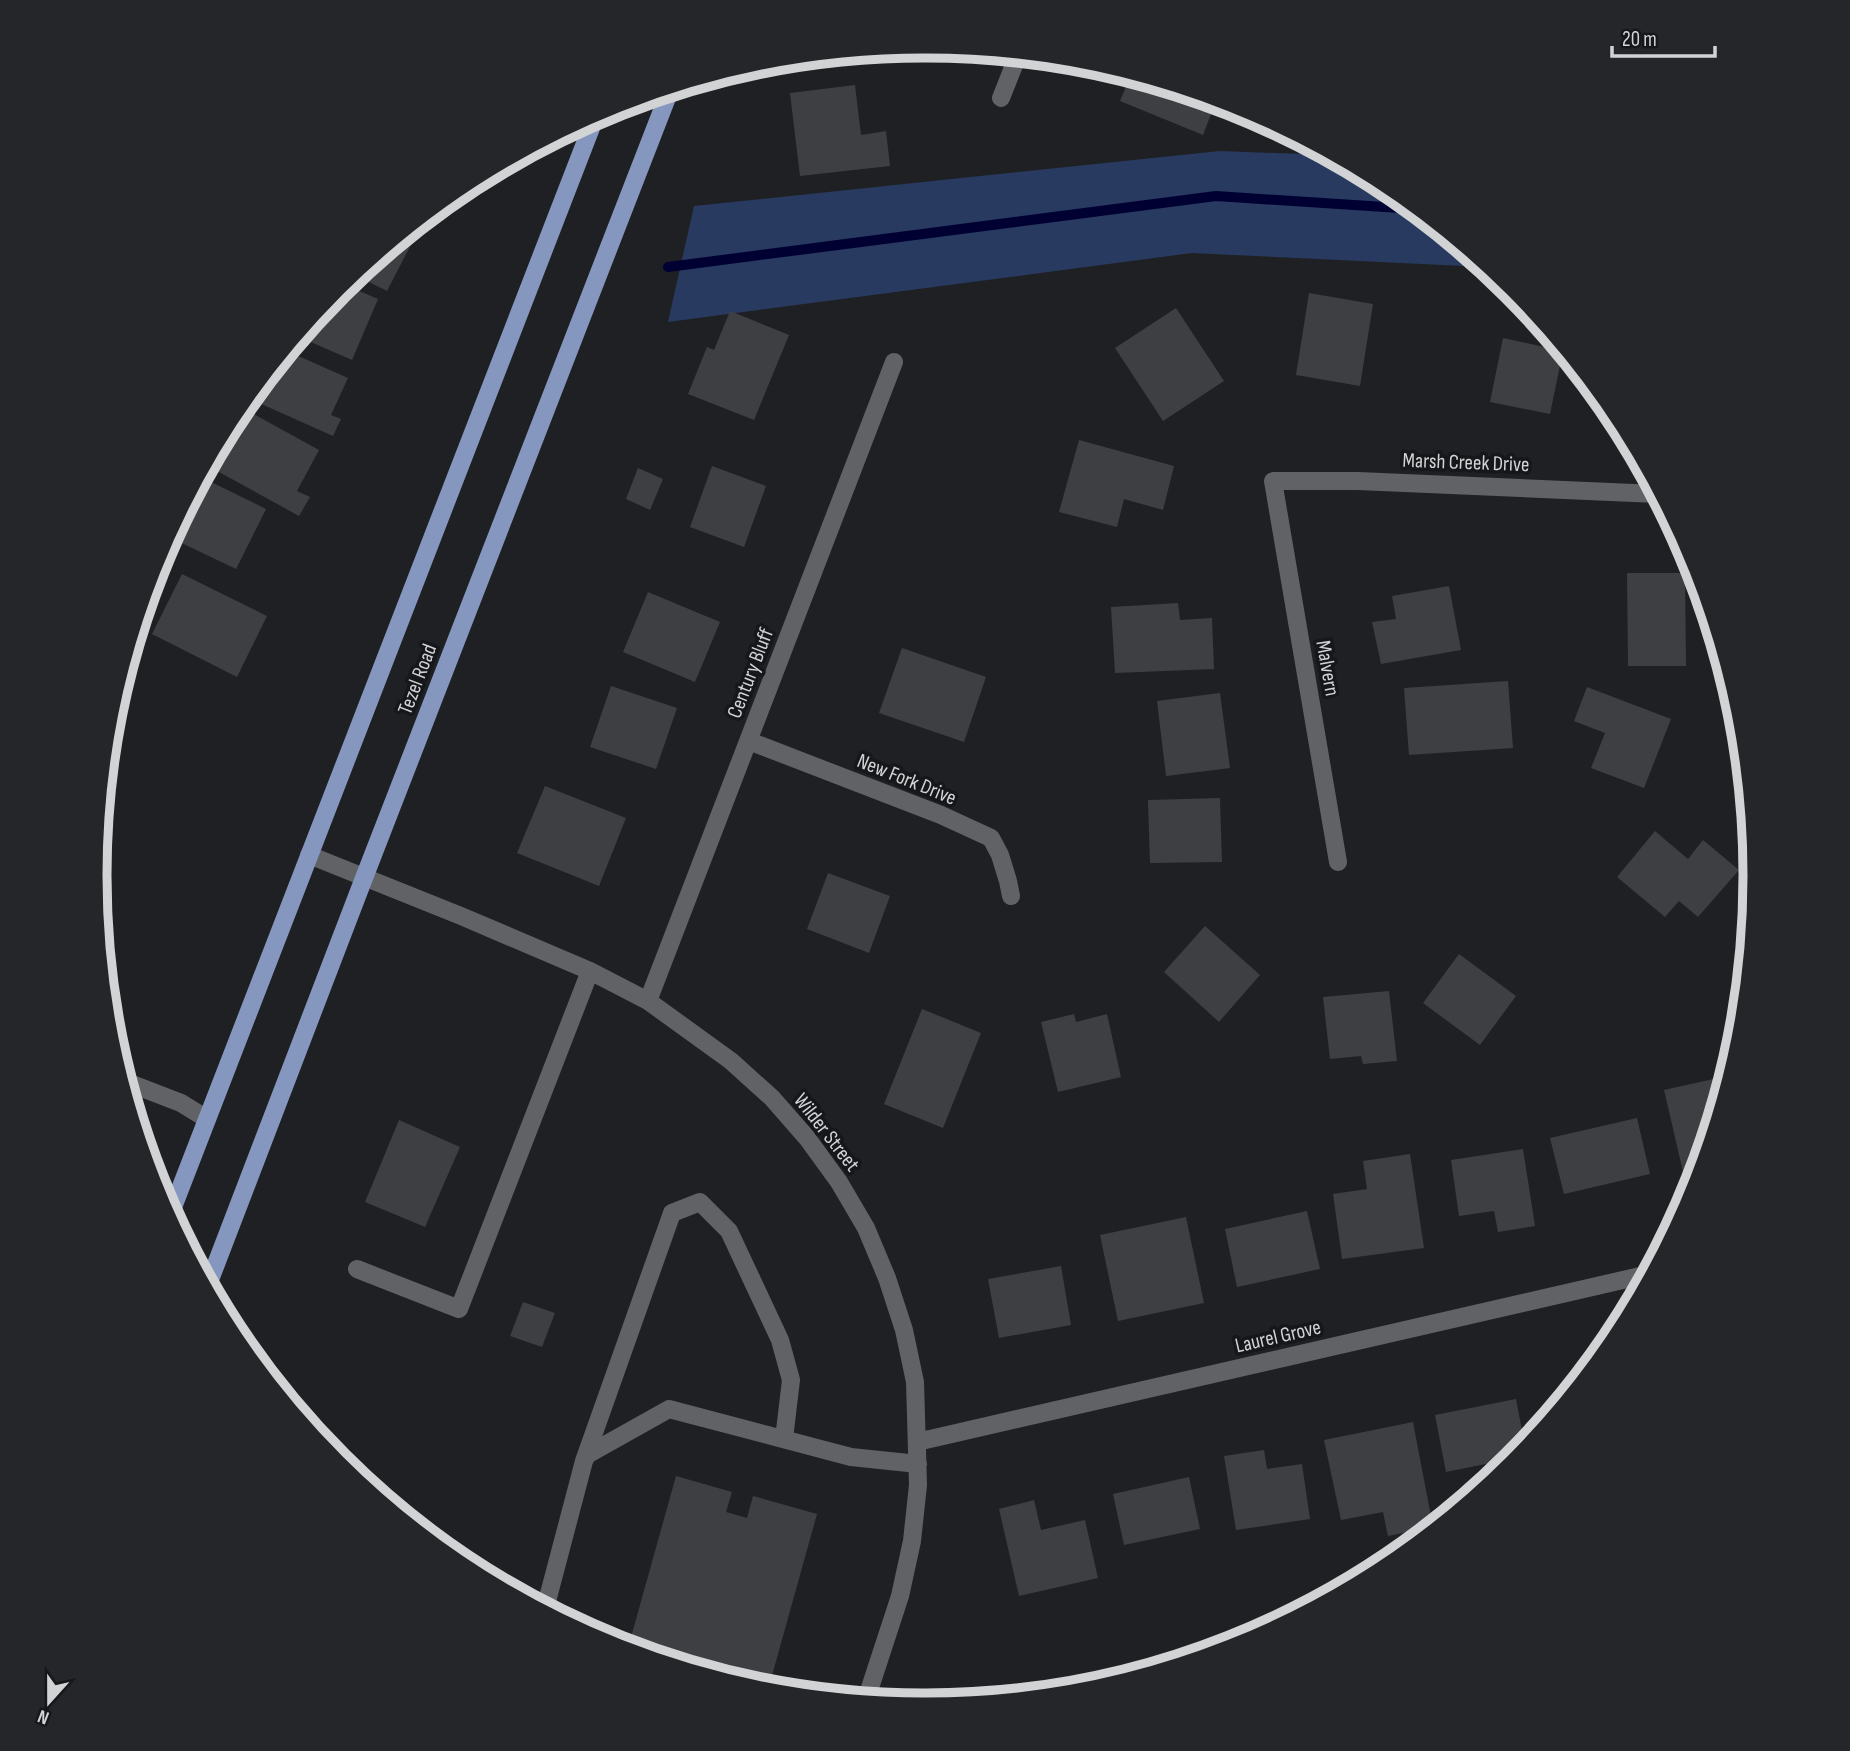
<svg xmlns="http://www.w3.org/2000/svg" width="1850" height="1751" font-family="'Sofia Sans Condensed',sans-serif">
	<rect width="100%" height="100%" fill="#1f2023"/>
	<path fill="#283a60" d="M 1220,151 L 1329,155 L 1386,186 L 1485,267 L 1192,253 L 668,322 L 694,206 Z"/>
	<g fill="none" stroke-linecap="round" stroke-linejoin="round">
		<path stroke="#003" stroke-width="10" d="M 668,267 L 1216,196 L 1415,209"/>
	</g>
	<path fill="#3e3f42" d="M 1131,75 L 1216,101 L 1203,135 L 1120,101 Z
		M 855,85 L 861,135 L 886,131 L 890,166 L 800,176 L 790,93 Z
		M 410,230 L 417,233 L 387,291 L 355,275 Z
		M 343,284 L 378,299 L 352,360 L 299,337 Z
		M 1309,293 L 1373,304 L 1360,386 L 1296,375 Z
		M 1176,308 L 1224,381 L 1163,421 L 1115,348 Z
		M 730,311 L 789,335 L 754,420 L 688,394 L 707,347 L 714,350 Z
		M 1503,338 L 1563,351 L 1550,414 L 1490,402 Z
		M 287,351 L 348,378 L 331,415 L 341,419 L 333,436 L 248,398 Z
		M 241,407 L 319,450 L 297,491 L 310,497 L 299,516 L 208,466 L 235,414 Z
		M 1079,440 L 1174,466 L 1163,510 L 1124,499 L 1117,527 L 1059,512 Z
		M 712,466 L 766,486 L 744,547 L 690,527 Z
		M 638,468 L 663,479 L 650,510 L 626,499 Z
		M 201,477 L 266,509 L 236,569 L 169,537 Z
		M 1627,573 L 1685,573 L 1686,666 L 1628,666 Z
		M 182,574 L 267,616 L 237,677 L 152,634 Z
		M 1449,586 L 1461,650 L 1381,664 L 1372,622 L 1396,619 L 1392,596 Z
		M 648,592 L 720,622 L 695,682 L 623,652 Z
		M 1178,603 L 1180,620 L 1212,618 L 1214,669 L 1115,673 L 1111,607 Z
		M 902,648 L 986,677 L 964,742 L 879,713 Z
		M 1508,681 L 1513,748 L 1409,755 L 1404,688 Z
		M 611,686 L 677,708 L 656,769 L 590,747 Z
		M 1587,687 L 1671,719 L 1644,788 L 1591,768 L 1605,733 L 1574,721 Z
		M 1220,693 L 1230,768 L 1166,776 L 1157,701 Z
		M 545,786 L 626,818 L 599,886 L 517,853 Z
		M 1220,798 L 1222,862 L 1150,863 L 1148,800 Z
		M 100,824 L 111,828 L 97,863 L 96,863 Z
		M 1655,831 L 1688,859 L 1703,840 L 1739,870 L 1698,917 L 1679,901 L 1665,917 L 1617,877 Z
		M 828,873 L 890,896 L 869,953 L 807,929 Z
		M 1205,926 L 1260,975 L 1219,1022 L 1164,972 Z
		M 1459,954 L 1516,996 L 1480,1045 L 1423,1003 Z
		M 1389,991 L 1397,1061 L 1363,1064 L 1361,1056 L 1330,1059 L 1323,997 Z
		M 922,1009 L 981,1033 L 943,1128 L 884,1104 Z
		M 1074,1014 L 1076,1022 L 1107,1014 L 1121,1077 L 1058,1092 L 1041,1022 Z
		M 1727,1076 L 1693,1188 L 1687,1189 L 1664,1090 Z
		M 1637,1118 L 1650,1174 L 1564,1194 L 1550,1138 Z
		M 399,1120 L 460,1147 L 425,1227 L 365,1202 Z
		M 1523,1149 L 1535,1226 L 1498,1232 L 1494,1211 L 1459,1216 L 1451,1160 Z
		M 1410,1154 L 1424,1248 L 1342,1259 L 1333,1194 L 1367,1189 L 1363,1161 Z
		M 1307,1211 L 1320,1269 L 1237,1287 L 1225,1229 Z
		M 1186,1217 L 1204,1303 L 1118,1321 L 1100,1235 Z
		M 1061,1266 L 1071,1325 L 999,1338 L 988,1279 Z
		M 523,1302 L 555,1313 L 542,1347 L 510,1336 Z
		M 1516,1399 L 1525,1446 L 1515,1458 L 1446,1472 L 1435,1415 Z
		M 1413,1422 L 1433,1527 L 1388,1536 L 1383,1512 L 1341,1520 L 1324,1440 Z
		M 1264,1450 L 1267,1469 L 1302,1464 L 1310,1519 L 1236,1530 L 1224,1456 Z
		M 676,1476 L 732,1492 L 726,1512 L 747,1518 L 753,1496 L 817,1514 L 768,1690 L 628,1648 Z
		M 1189,1477 L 1200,1529 L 1124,1545 L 1113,1494 Z
		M 1034,1500 L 1041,1530 L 1085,1520 L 1098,1578 L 1019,1596 L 999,1509 Z"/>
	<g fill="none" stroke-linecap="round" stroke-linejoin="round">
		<path stroke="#616266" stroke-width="18" d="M 1001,98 L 1018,55
			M 749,741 L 941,815 L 991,838 L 1000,855 L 1008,881 L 1011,896
			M 309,855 L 461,916 L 590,971 L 648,1001 L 731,1061 L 772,1098 L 807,1138 L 839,1182 L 866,1228 L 887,1278 L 904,1330 L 915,1382 L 918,1485 L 912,1541 L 900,1596 L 866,1700
			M 1338,862 L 1273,481 L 1358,481 L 1657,494
			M 648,1001 L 894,362
			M 124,1081 L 181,1103 L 207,1119
			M 357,1269 L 459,1309 L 590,971
			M 917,1442 L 1649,1274
			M 584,1461 L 672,1213 L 700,1202 L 729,1231 L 780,1340 L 791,1380 L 784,1439
			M 545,1609 L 584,1461 L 587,1455 L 669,1409 L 851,1457 L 918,1464"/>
		<path stroke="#8597bf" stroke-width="18" d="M 170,1215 L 596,115
			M 208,1285 L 364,878 L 670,90"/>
	</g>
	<g text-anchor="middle" stroke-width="7" stroke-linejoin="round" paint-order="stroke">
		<g font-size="21" fill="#d2d3d4" stroke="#16171a">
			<text transform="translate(1466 462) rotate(2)" y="7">Marsh Creek Drive</text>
			<text transform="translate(1328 668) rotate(80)" y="7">Malvern</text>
			<text transform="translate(750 673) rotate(-69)" y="7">Century Bluff</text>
			<text transform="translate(417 679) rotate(-69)" y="7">Tezel Road</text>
			<text transform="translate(907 779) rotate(22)" y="7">New Fork Drive</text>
			<text transform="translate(827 1132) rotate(52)" y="7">Wilder Street</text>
			<text transform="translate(1278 1336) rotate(-13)" y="7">Laurel Grove</text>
		</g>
	</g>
	<path d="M0 0H1850V1751H0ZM924 58H926A817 817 0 0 1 1743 875V876A817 817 0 0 1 926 1693H924A817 817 0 0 1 107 876V875A817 817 0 0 1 924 58Z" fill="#252629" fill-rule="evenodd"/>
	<path fill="none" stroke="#d2d3d4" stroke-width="9" d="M924 58H926A817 817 0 0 1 1743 875V876A817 817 0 0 1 926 1693H924A817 817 0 0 1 107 876V875A817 817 0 0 1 924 58Z"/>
	<g transform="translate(49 1702) rotate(201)" stroke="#16171a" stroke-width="5" paint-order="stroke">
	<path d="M0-5L12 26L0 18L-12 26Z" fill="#d2d3d4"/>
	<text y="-10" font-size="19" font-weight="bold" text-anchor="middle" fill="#d2d3d4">N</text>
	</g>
	<path d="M1612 46v10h103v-10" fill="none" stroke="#d2d3d4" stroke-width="3.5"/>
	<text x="1622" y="46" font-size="21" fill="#d2d3d4" stroke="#16171a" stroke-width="5" paint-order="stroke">20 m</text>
</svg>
